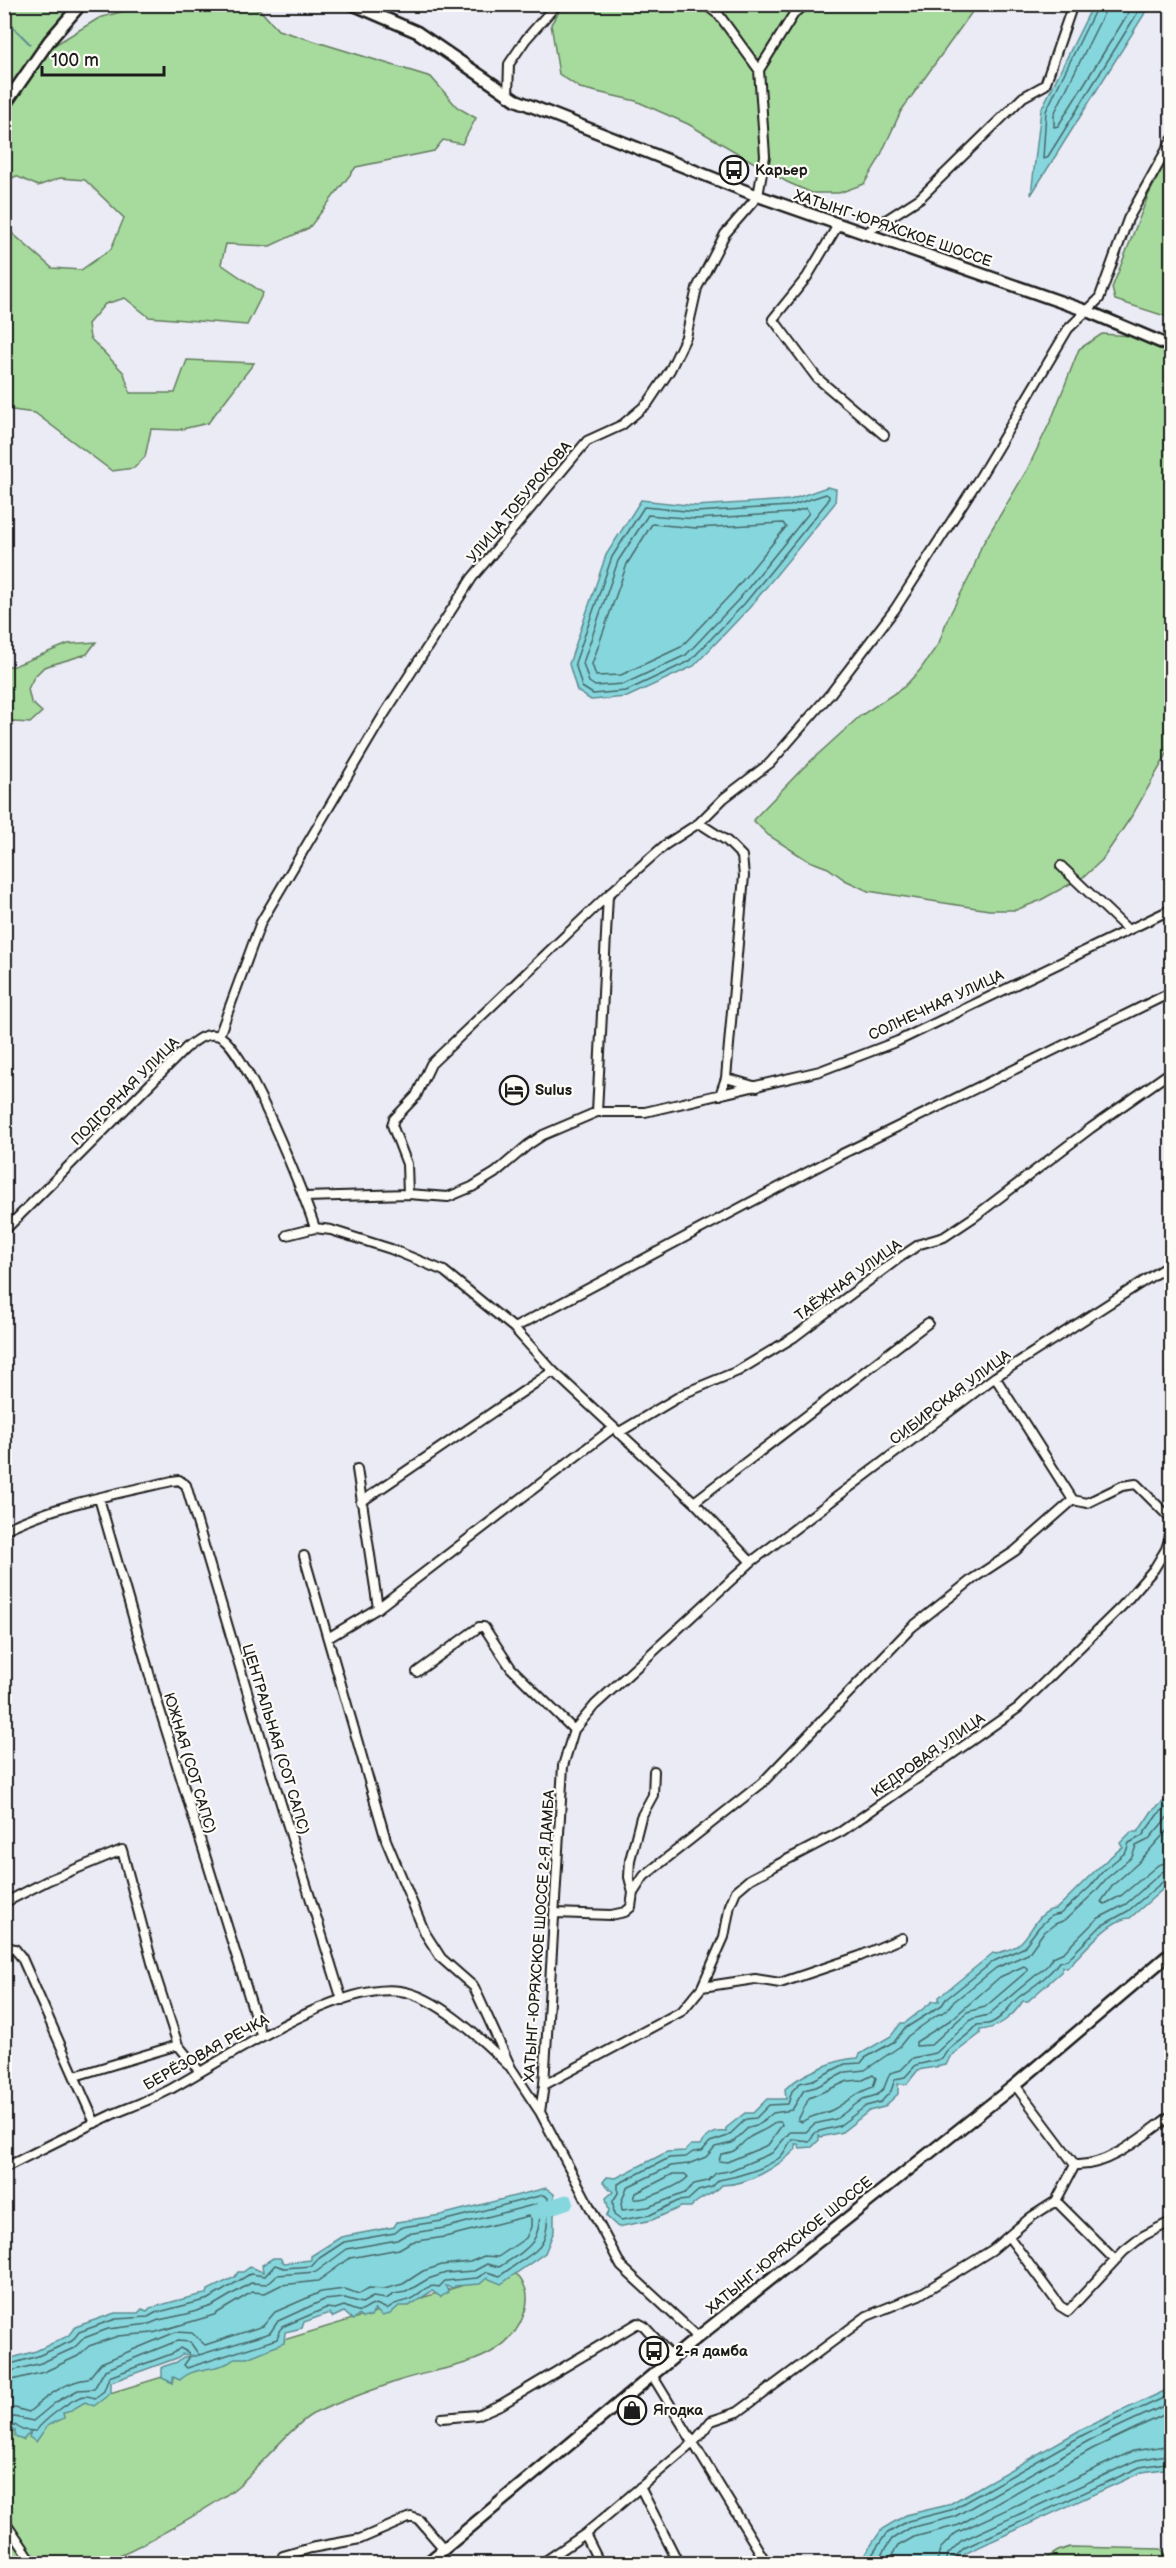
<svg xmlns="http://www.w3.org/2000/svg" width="1176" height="2568" font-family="'Balsamiq Sans',sans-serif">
	<rect width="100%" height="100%" fill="#ebebf6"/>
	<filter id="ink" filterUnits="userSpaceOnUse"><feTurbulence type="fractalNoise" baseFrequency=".0167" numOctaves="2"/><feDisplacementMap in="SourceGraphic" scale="12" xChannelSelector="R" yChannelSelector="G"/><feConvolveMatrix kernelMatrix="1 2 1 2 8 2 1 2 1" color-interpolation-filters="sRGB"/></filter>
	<g filter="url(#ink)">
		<path fill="#a7db9e" stroke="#627c5d" stroke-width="1.5" d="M 564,4 L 977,5 L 901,111 L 878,161 L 864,184 L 839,193 L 812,193 L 787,182 L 688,124 L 636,101 L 580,88 L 559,74 L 551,24 Z
			M 5,5 L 72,5 L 5,96 Z
			M 239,5 L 260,10 L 278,30 L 431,77 L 457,107 L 476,118 L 462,144 L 443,140 L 434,151 L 356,167 L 309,228 L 270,246 L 226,244 L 221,264 L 263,293 L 247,325 L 149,317 L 125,298 L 105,304 L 88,324 L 90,338 L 124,373 L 130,393 L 175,393 L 187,360 L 254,363 L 208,423 L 178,430 L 151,429 L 145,457 L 134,468 L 112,471 L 35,413 L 5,409 L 5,227 L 52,268 L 81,270 L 111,249 L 124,218 L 85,180 L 60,178 L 38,186 L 16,176 L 5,182 L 5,115 L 53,46 L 99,18 L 145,5 Z
			M 1171,151 L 1171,318 L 1115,300 L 1112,288 L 1148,196 Z
			M 1102,334 L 1131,336 L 1171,352 L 1171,747 L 1133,814 L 1102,860 L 1085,876 L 1039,901 L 1016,910 L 989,910 L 868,891 L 845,880 L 828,868 L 807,860 L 768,835 L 753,820 L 803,768 L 860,716 L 904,687 L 920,670 L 939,643 L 947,620 L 972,572 L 981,547 L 1027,470 L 1052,418 L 1079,349 Z
			M 96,642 L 87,654 L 44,667 L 34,677 L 28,689 L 31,702 L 42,712 L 30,723 L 15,722 L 5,718 L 5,666 L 14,666 L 68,644 Z
			M 513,2270 C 526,2284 531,2295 524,2314 C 507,2366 440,2366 398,2381 C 370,2391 340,2401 313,2414 C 295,2423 257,2469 238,2486 C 217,2504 121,2560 95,2563 C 66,2568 34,2563 5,2564 L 5,2425 Z
			M 1070,2547 L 1161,2549 L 1171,2559 L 1171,2563 L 1039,2563 L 1058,2551 Z"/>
		<path fill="#86d7dd" stroke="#5c8c90" stroke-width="1.5" d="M 1093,5 L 1150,5 L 1031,195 L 1041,110 Z
			M 827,487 L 836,489 L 835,503 L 750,607 L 694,666 L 627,697 L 591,700 L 577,691 L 569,664 L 606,555 L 641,500 L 696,506 L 790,500 Z
			M 1171,1783 L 1171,1882 L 1130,1918 C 1110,1918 1081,1954 1067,1968 L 1062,1966 L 1062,1971 L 1028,2001 L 1023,2001 C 1013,2016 998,2029 980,2030 L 980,2034 L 950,2057 L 946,2065 L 918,2070 L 907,2084 L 898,2084 L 898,2094 L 884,2107 L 869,2111 L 842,2132 L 821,2137 L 819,2135 L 819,2140 L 812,2147 L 800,2148 L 798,2144 L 795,2144 L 796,2149 C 778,2167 748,2185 722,2185 C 713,2196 702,2195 691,2207 L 681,2207 L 652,2220 L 618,2227 L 606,2216 L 609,2211 L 606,2198 L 613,2192 L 603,2182 L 607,2177 L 616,2178 L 667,2152 L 685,2151 L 691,2145 L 700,2145 C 706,2136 714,2130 726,2132 L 726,2128 L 745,2113 L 753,2113 L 767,2099 L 786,2099 L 785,2089 C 799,2075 838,2058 858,2058 L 860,2054 L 891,2036 L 901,2023 L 905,2023 L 933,2001 L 939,2001 L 939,1997 L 993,1953 L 996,1954 C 1003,1951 1013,1949 1019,1944 C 1032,1934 1037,1910 1056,1909 C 1069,1898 1113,1850 1123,1848 L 1120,1843 L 1131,1832 L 1138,1832 L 1152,1811 L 1169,1797 Z
			M 546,2188 L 554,2194 L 554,2231 L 545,2253 L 501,2284 L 487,2278 L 480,2284 L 455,2286 L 453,2288 L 446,2286 L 448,2292 L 441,2297 L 432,2291 L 409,2306 L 399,2306 L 390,2314 L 382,2316 L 375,2309 L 371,2316 L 362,2318 L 358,2315 L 353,2320 L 344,2312 L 333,2317 L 329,2313 L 304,2322 L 302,2328 L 285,2332 L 284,2343 L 247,2358 L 235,2358 C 221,2372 195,2365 180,2380 L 173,2377 L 173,2383 L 162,2378 L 162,2367 L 177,2362 L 183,2357 L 198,2356 L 182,2354 L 177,2358 L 111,2382 L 111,2393 L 94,2406 L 85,2402 L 68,2412 L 63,2413 L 64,2418 L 47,2426 L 36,2442 L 29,2437 L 31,2431 L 23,2440 L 15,2437 L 15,2430 L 5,2433 L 5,2360 L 36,2351 L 68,2336 L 75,2327 L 115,2313 L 138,2313 L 142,2309 L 147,2311 L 150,2308 C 161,2305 202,2293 207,2294 L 208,2290 L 235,2277 L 238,2272 L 243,2272 L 250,2267 L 263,2272 L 262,2265 L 273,2258 L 280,2258 L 284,2263 L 311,2260 L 311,2256 L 341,2237 L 394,2227 L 397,2222 L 441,2215 Z
			M 1171,2388 L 1171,2468 L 1142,2472 L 966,2553 L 957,2563 L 859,2563 L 882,2529 L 906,2515 L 948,2505 L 1082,2429 Z"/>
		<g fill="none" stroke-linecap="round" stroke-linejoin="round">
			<path stroke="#466769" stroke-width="1.5" d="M 1098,4 L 1046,111 L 1043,159 L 1047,158 L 1143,4
				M 1106,4 L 1104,13 L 1054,114 L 1054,127 L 1058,126 L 1134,4
				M 826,494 L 829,496 L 828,501 L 745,603 L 690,661 L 626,691 L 593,694 L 582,687 L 575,663 L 612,557 L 644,507 L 696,512 L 790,506 Z
				M 806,508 L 809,513 L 740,598 L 686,655 L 624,684 L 595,686 L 589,682 L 583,663 L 618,561 L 648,515 L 696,519 L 791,513 Z
				M 783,523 L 786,527 L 733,592 L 681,647 L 621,675 L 596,676 L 592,664 L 627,564 L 652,524 L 696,528 Z
				M 1172,1803 L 1158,1814 L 1142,1836 L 1129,1843 L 1126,1852 L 1103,1871 L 1090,1887 L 1060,1914 L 1051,1916 L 1039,1927 L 1023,1948 L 994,1961 L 946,1999 L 942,2005 L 904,2029 L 895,2041 L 865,2058 L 861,2063 L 845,2064 L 813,2080 L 800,2083 L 792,2091 L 788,2104 L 769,2105 L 756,2118 L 746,2119 L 728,2136 L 710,2142 L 702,2151 L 693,2152 L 686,2157 L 669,2158 L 618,2184 L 618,2193 L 613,2201 L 614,2215 L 621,2220 L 650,2215 L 678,2201 L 688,2200 L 698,2191 L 712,2187 L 719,2180 C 737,2177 764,2169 779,2158 C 786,2152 787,2144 793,2139 L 809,2141 L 816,2132 L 839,2126 L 866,2106 L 881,2102 L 891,2091 L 895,2079 L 905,2077 L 916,2065 L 942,2059 C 948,2045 968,2038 977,2025 C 981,2024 987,2025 991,2023 C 1004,2018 1010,2004 1019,1997 C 1034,1986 1048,1977 1059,1962 L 1067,1960 L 1101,1926 L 1128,1911 L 1166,1879 L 1172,1878
				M 1172,1812 L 1148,1840 L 1136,1846 L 1132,1857 L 1107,1878 L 1095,1892 L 1065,1920 L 1055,1924 L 1043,1933 L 1028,1954 L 996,1968 L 952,2003 L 946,2011 L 937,2015 L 908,2036 L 899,2047 L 865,2070 L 846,2072 L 816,2087 L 804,2090 L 792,2110 L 773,2113 L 760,2124 L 749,2127 L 732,2143 L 715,2147 L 706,2157 L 688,2164 L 671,2166 L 627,2187 L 621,2203 L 622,2210 L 648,2207 L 685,2193 L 694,2184 L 708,2181 L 716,2173 L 729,2171 L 772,2153 L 790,2132 L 806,2132 L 814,2124 L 836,2119 L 863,2099 L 877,2095 L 884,2088 L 890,2073 L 901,2070 L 913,2058 L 936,2053 L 972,2019 L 988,2015 L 1048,1965 L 1053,1957 L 1064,1952 L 1097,1919 L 1126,1904 L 1162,1872 L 1172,1870
				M 1172,1825 L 1138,1863 L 1113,1885 L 1101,1902 L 1105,1904 L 1122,1895 L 1158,1865 L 1172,1861
				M 1024,1966 L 1027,1968 L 1027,1971 L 985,2007 L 967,2012 L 931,2045 L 916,2046 L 916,2042 L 952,2019 L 1000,1977 Z
				M 873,2075 L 876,2078 L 873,2087 C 857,2092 848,2101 834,2109 C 824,2115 812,2114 802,2122 L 798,2120 L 809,2098 L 848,2081 L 863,2080 Z
				M 776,2122 L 781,2122 L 782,2125 L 768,2145 L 727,2162 L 719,2161 L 721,2154 C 740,2152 738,2145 750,2137 C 760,2131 767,2130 776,2122 Z
				M 673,2174 L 685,2174 L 688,2177 C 681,2185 645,2201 634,2199 L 636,2193 Z
				M 4,2366 L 38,2356 L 72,2341 L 79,2332 L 104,2323 L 116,2319 L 148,2317 L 155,2313 L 209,2299 L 250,2274 L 265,2276 L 275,2265 L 284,2268 L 312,2266 L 318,2259 L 344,2242 L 395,2233 L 402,2227 L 442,2221 L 543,2195 L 548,2198 C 549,2255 540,2245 500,2276 L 487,2272 L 477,2278 L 445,2281 L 439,2287 C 425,2283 420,2296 408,2300 C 397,2304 397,2301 387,2309 L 376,2304 C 358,2310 367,2316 344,2306 L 335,2309 L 326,2308 L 282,2327 L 277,2339 L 187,2368 L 184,2365 L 189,2358 L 189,2353 L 180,2348 L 174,2353 L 109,2377 L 104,2391 L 95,2398 C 92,2397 89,2396 86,2396 C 75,2395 42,2422 36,2431 L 22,2430 L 15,2425 L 4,2427
				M 4,2373 L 41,2363 L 74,2348 L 84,2338 L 108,2329 L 149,2324 L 159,2320 L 187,2314 L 212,2306 L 251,2283 L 267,2284 L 277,2275 L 316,2272 L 347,2249 L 397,2240 L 407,2234 L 444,2228 L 537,2204 L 540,2206 C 541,2244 529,2248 499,2267 L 487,2264 L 474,2271 L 446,2273 L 428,2279 L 406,2292 L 394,2294 L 386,2299 L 373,2297 L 362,2303 L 345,2298 L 324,2300 L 278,2321 L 270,2333 L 199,2355 L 190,2342 L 177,2341 L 105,2370 L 94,2389 L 78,2390 L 56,2402 L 33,2421 L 15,2417 L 4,2419
				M 4,2382 L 44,2372 L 78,2356 L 89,2346 L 118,2336 L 153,2333 L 214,2315 L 252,2292 L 265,2293 L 281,2285 L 318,2281 L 350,2258 L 399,2249 L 411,2242 L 445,2237 L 528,2216 L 531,2218 L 531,2227 L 526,2238 L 498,2257 L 484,2256 L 470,2262 L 442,2265 L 423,2271 L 403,2284 L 384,2289 L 369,2288 L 359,2294 L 345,2289 L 321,2292 L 275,2312 L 263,2326 L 205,2345 L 192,2333 L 176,2332 L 101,2363 L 88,2379 C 67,2381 44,2398 29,2412 L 15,2408 L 4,2410
				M 866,2564 L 886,2534 L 908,2521 L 951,2510 L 1085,2434 L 1172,2394
				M 875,2564 L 892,2539 L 910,2528 L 954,2517 L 1088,2441 L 1172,2402
				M 886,2564 L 898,2546 L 914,2537 L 959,2525 L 1092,2449 L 1172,2411
				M 936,2564 L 940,2549 L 956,2533 L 1133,2451 L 1172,2445
				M 946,2564 L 948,2554 L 961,2541 L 1137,2460 L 1172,2454
				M 953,2564 L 954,2558 L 964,2548 L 1140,2467 L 1172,2462"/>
			<path stroke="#5c8c90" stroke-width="2" d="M 4,18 L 30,44"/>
			<path stroke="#86d7dd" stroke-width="15" d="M 536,2212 L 566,2202"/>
			<g stroke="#1c1c1c" stroke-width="12">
				<path id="street" d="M 759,70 L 795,12 L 808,4
					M 508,97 L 509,64 L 526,39 L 557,4
					M 838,225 L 807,277 L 773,319 L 817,378 L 884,435
					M 864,234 L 920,198 L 1023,97 L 1045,85 L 1073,4
					M 699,823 L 727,841 L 742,856 L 744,876 L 726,1078 L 720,1095
					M 1061,866 L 1127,929
					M 219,1036 L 261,922 L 383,716 L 472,578 L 587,441 L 622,425 L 648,403 L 670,370 L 686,337 L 697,288 L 725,234 L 758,196 L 765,156 L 759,70 L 719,15 L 705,4
					M 726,1078 L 757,1087
					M 597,1112 L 608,895
					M 408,1194 L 407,1164 L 392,1125 L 394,1119 L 416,1096 L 431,1064 L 608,895 L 665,845 L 699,823 L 724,798 L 770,763 L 831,693 L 895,609 L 980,477 L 1068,329 L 1099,299 L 1128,219 L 1172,140
					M 305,1197 L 408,1194 L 448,1197 L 472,1187 L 495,1173 L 528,1145 L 543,1135 L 597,1112 L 645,1112 L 820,1071 L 898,1041 L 1172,909
					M 4,1231 L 186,1048 C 195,1041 206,1031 219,1036 C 245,1045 305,1197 315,1228
					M 287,1235 L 315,1228 L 331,1230 L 391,1249 L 444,1271 L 514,1328 L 553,1371 L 694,1502 L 751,1562
					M 514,1328 L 838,1156 L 1172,992
					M 995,1377 L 1073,1500
					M 618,1433 L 687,1392 L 738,1371 L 794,1337 L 899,1258 L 920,1244 L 944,1237 L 974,1217 L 1091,1128 L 1172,1071
					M 357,1469 L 378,1608
					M 99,1498 L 158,1704 L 261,2035
					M 361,1502 L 553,1371
					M 694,1502 L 928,1323
					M 4,1530 C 57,1504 115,1494 172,1481 L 179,1480 L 186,1485 L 269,1765 L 342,2000
					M 304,1556 L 386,1840 L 425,1933 L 441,1958 L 474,1987 L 511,2068 L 540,2112
					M 328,1638 L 378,1608 L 613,1428
					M 417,1672 L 479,1627 L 484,1627 L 511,1668 L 574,1730
					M 633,1893 L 629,1877 L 630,1860 L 641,1817 L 653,1795 L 654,1771
					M 4,1903 L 49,1880 L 122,1850 L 155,1974 L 178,2045 L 200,2072
					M 555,1913 L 611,1915 L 625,1912 L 631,1907 L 633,1893 L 644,1876 L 762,1783 L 912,1627 L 974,1578 L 1015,1551 L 1073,1500 L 1087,1503 L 1122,1486 L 1136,1484 L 1172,1520
					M 4,1946 L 15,1949 L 22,1958 L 95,2123
					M 702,1987 L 724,1937 L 730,1905 L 736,1891 L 750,1879 L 842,1831 L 1018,1708 L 1122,1606 L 1154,1569 L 1166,1549 L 1172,1530
					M 75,2076 L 178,2045
					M 544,2085 L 682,2011 L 702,1987 L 755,1979 L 780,1983 L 860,1956 L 902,1938
					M 1075,2165 C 1109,2167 1145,2134 1172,2115
					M 4,2168 C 40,2150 75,2132 111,2115 C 130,2107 150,2100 169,2090 C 224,2060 337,1982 400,1991 C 437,1996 482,2040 508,2065
					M 1056,2201 L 1115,2260
					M 1009,2237 L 1060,2306 L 1068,2311 L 1124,2251 L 1143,2236 L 1172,2221
					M 698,2337 L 621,2266 L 540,2112 L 544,2085 L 563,1766 L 574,1730 L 595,1705 L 751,1562 L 995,1377 L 1172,1263
					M 652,2375 L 767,2564
					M 442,2418 L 477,2415 L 502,2404 L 638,2323 L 644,2326 L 673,2358
					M 640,2487 L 679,2564
					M 7,2524 L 34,2564
					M 585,2534 L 600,2564
					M 283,2556 L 311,2548 L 360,2539 L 411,2517 L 419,2520 L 444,2549
					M 541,2564 L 585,2534 L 694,2442 L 711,2421 L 738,2412 L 867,2316 L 919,2295 L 992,2250 L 1031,2217 L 1056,2201 L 1075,2165 L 1015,2085"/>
			</g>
			<g stroke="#1c1c1c" stroke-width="15">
				<path id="secondary" d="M 352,4 L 417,32 L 516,100 L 758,196 L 1087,311 L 1172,347
					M 4,106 L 49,41 L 81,4
					M 426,2564 L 698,2337 L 1015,2085 L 1172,1952"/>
			</g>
			<use href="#street" stroke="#fdfcf7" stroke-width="8"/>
			<use href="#secondary" stroke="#fdfcf7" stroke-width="10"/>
		</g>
	</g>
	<defs>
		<g id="bus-ring" transform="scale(1.5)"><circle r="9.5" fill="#fdfcf7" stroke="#1c1c1c" stroke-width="1.5"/><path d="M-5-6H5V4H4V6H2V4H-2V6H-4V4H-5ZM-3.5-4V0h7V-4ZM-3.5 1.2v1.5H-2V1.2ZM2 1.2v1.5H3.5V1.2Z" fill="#1c1c1c"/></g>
		<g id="hotel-ring" transform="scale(1.5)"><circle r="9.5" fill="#fdfcf7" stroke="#1c1c1c" stroke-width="1.5"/><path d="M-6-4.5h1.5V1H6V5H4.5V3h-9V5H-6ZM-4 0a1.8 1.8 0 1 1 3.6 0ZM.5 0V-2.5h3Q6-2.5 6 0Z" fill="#1c1c1c"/></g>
		<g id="shop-ring" transform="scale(1.5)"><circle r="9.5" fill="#fdfcf7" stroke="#1c1c1c" stroke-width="1.5"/><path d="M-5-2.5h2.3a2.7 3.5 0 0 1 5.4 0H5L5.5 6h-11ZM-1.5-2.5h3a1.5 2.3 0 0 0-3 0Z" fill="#1c1c1c"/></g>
	</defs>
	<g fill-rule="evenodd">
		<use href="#bus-ring" x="734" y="170"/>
		<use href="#hotel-ring" x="514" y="1090"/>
		<use href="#bus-ring" x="654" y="2351"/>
		<use href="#shop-ring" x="632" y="2410"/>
	</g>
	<g text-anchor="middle" stroke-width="4.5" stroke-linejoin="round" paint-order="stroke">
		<g font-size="15" font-weight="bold" fill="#1c1c1c" stroke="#fdfcf7" text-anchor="start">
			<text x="755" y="175">Карьер</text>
			<text x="535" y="1095">Sulus</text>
			<text x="675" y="2356">2-я дамба</text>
			<text x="653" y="2415">Ягодка</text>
		</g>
		<g font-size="15" fill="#1c1c1c" stroke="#fdfcf7">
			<text transform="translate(893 228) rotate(19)" y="5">ХАТЫНГ-ЮРЯХСКОЕ ШОССЕ</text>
			<text transform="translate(519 502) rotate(-50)" y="5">УЛИЦА ТОБУРОКОВА</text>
			<text transform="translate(936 1005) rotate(-25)" y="5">СОЛНЕЧНАЯ УЛИЦА</text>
			<text transform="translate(125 1091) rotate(-45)" y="5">ПОДГОРНАЯ УЛИЦА</text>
			<text transform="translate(848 1280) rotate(-36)" y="5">ТАЁЖНАЯ УЛИЦА</text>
			<text transform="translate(950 1397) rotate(-37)" y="5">СИБИРСКАЯ УЛИЦА</text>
			<text transform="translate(276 1739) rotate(73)" y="5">ЦЕНТРАЛЬНАЯ (СОТ САПС)</text>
			<text transform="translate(928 1755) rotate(-35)" y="5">КЕДРОВАЯ УЛИЦА</text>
			<text transform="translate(190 1763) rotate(73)" y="5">ЮЖНАЯ (СОТ САПС)</text>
			<text transform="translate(539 1936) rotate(-86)" y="5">ХАТЫНГ-ЮРЯХСКОЕ ШОССЕ 2-Я ДАМБА</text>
			<text transform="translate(206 2052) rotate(-29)" y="5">БЕРЁЗОВАЯ РЕЧКА</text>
			<text transform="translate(789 2245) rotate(-39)" y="5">ХАТЫНГ-ЮРЯХСКОЕ ШОССЕ</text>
		</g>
	</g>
	<rect width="1176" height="2568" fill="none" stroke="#fdfcf7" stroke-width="24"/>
	<rect x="12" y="12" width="1152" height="2544" fill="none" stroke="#1c1c1c" stroke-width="2" filter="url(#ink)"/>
	<path d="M42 66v9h122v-9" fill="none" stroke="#1c1c1c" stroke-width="3"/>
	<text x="51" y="66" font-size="18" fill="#1c1c1c" stroke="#fdfcf7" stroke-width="4.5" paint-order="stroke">100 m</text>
</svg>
